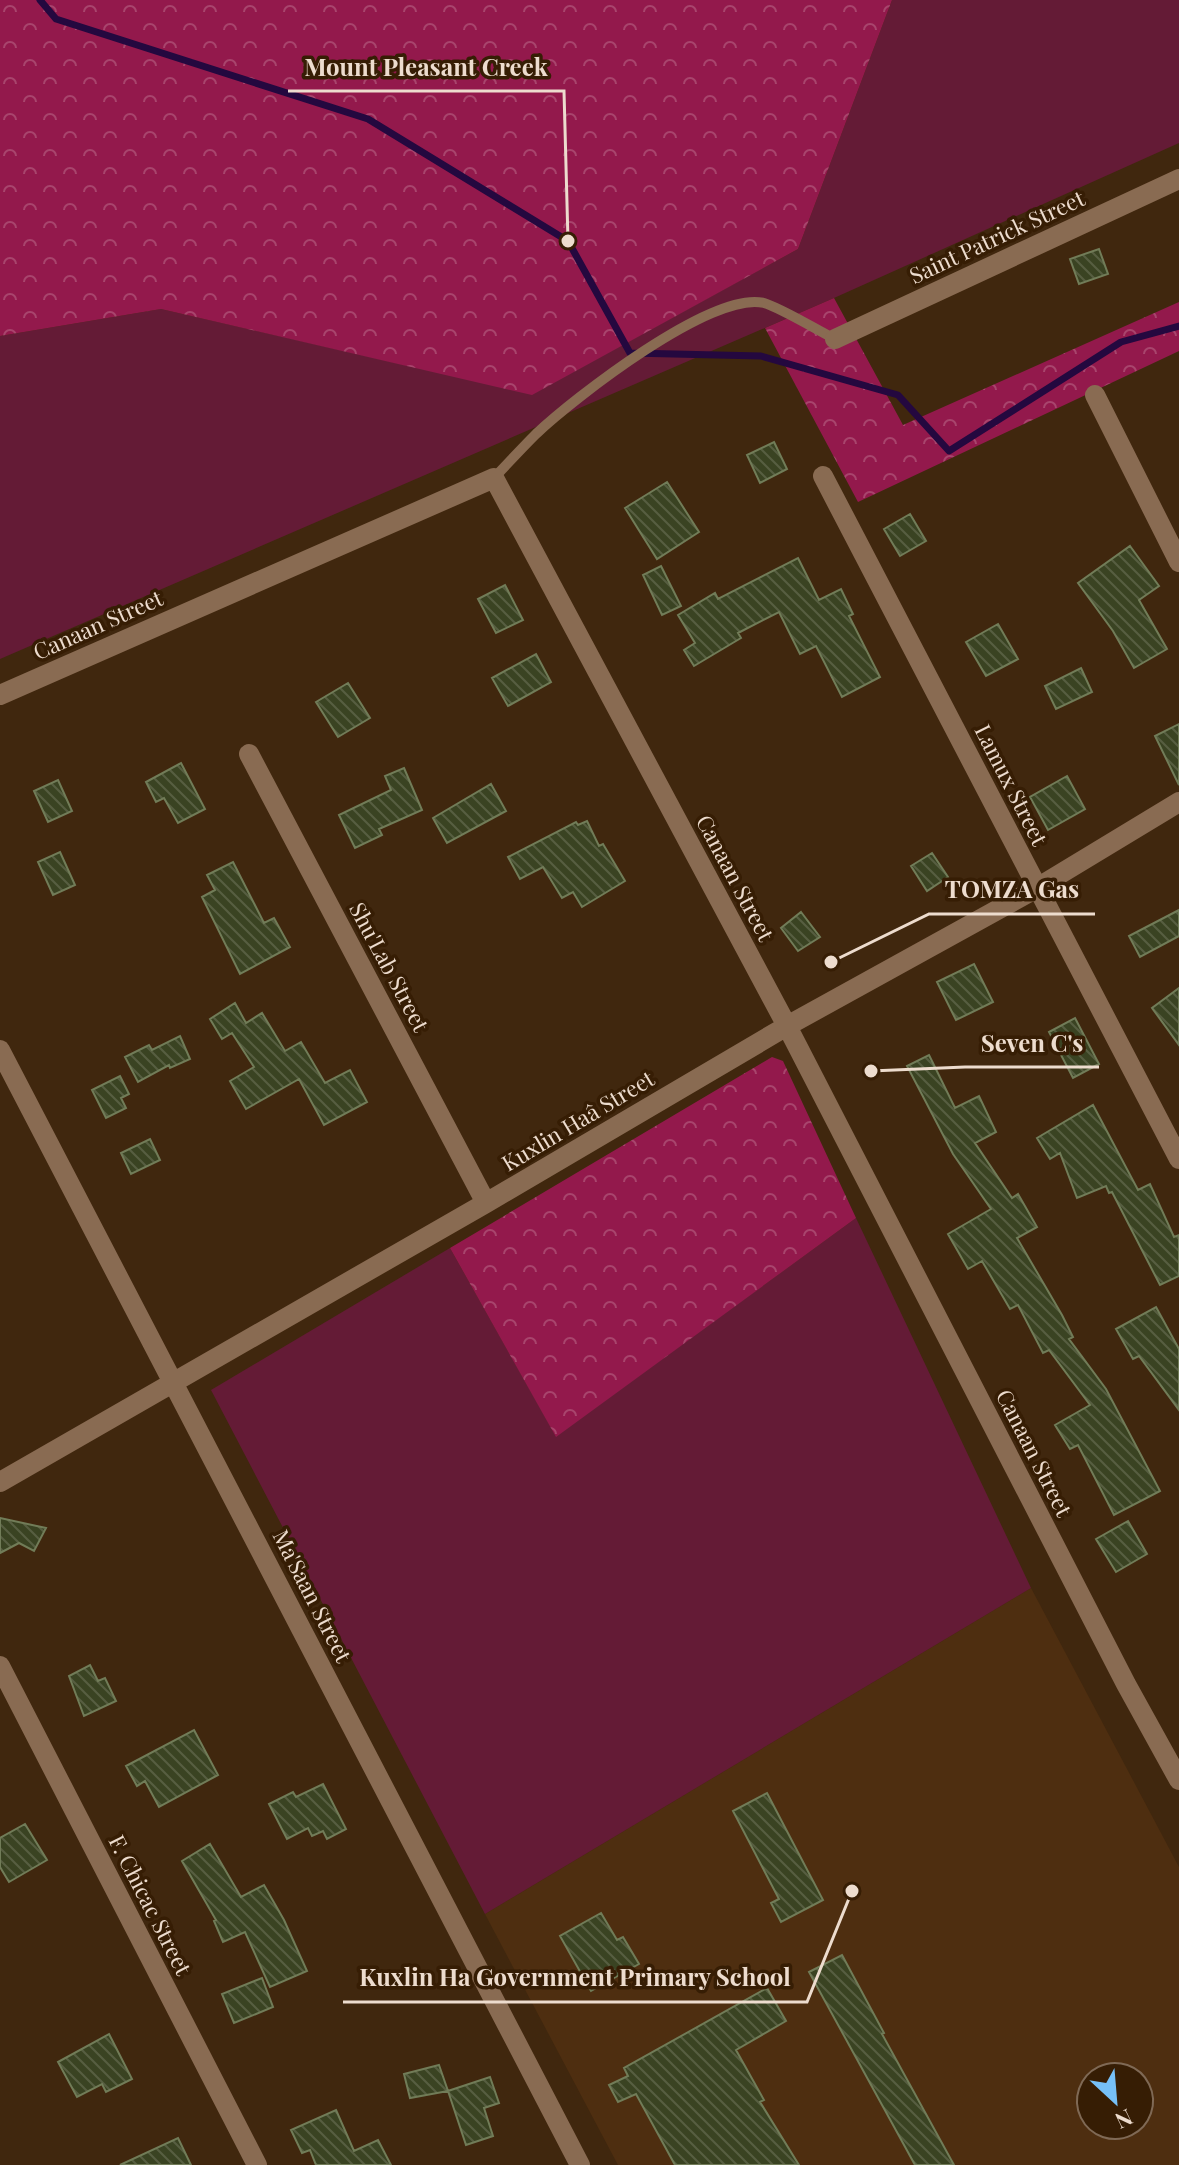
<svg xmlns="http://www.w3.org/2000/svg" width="1179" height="2165" font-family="'Playfair Display',serif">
	<defs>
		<pattern id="forest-crowns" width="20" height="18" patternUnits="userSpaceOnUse" patternTransform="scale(2)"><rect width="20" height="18" fill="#93194c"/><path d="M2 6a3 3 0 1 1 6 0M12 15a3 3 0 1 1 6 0" fill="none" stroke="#a8456d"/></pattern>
		<pattern id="building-back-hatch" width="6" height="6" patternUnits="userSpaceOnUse" patternTransform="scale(2)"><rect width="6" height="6" fill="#3a4322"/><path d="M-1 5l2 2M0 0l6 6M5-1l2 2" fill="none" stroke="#575e41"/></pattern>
	</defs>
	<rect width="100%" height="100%" fill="#40270e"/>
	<path fill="#4e2e10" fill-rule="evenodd" d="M 1031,1588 L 1179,1867 L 1179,2165 L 618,2165 L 485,1914 ZM 1091,2077 L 1139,2077 L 1139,2125 L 1091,2125 Z"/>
	<path fill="#641b36" d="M 892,0 L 1179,0 L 1179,143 L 834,298 L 0,659 L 0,336 L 161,309 L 532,394 L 798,249 Z
		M 856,1218 L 1031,1588 L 485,1914 L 211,1390 L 450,1248 L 556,1436 Z"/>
	<path fill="url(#forest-crowns)" d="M 0,0 L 892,0 L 798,249 L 532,395 L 161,309 L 0,336 Z
		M 834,298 L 903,425 L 1179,302 L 1179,351 L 858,502 L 765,328 Z
		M 772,1057 L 783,1061 L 856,1218 L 556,1437 L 450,1248 Z"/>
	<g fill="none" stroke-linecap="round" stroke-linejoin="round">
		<path stroke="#24083f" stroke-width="7" d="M 40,0 L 56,19 L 368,119 L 568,241 L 630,353 L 761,356 L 898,395 L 949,451 L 1121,342 L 1179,326"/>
	</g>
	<path fill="url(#building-back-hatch)" stroke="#717c58" stroke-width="2" d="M 1099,249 L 1108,274 L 1079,284 L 1070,259 Z
		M 774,442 L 787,469 L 760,483 L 747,455 Z
		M 667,482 L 699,532 L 657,559 L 625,508 Z
		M 910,514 L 926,541 L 900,556 L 884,529 Z
		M 1130,546 L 1159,586 L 1139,600 L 1167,649 L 1134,668 L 1113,631 L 1078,583 Z
		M 798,558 L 819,600 L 841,589 L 853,614 L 849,616 L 880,677 L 842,697 L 816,646 L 800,654 L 779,612 L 738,633 L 741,638 L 694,666 L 684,650 L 695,643 L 678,615 L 715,593 L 718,599 Z
		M 661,566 L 681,606 L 662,615 L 643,575 Z
		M 505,585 L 523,620 L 496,633 L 478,599 Z
		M 998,624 L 1018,659 L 986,676 L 966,642 Z
		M 536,654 L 551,682 L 508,706 L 492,678 Z
		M 1081,668 L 1092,692 L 1056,709 L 1045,686 Z
		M 348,683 L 370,718 L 338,737 L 316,702 Z
		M 1179,724 L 1179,785 L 1155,736 Z
		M 181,763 L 205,809 L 178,823 L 164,798 L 156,802 L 146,782 Z
		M 404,768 L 422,810 L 379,829 L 382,835 L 355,848 L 339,815 L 391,790 L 385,776 Z
		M 1067,776 L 1085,809 L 1048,830 L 1030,797 Z
		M 58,780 L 72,811 L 48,822 L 34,791 Z
		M 491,784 L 506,811 L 447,843 L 433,818 Z
		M 587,821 L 599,846 L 603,844 L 625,881 L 582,907 L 573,892 L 562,898 L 543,867 L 520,879 L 508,857 L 576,822 L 578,825 Z
		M 60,852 L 75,885 L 53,895 L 38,862 Z
		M 932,853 L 948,877 L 927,891 L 911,866 Z
		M 233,862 L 264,923 L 274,918 L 290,947 L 240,974 L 202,897 L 215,890 L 207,875 Z
		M 1179,910 L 1179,936 L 1140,957 L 1129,936 Z
		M 801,912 L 820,937 L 798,951 L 781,928 Z
		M 974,964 L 993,1002 L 956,1020 L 937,982 Z
		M 1179,988 L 1179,1045 L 1152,1008 Z
		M 235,1003 L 246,1023 L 262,1013 L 285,1051 L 301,1042 L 325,1083 L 350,1070 L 367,1102 L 324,1125 L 299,1079 L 246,1109 L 230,1081 L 254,1067 L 232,1033 L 222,1039 L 210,1019 Z
		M 1075,1018 L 1099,1064 L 1073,1078 L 1049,1032 Z
		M 180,1036 L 190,1059 L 170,1068 L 169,1065 L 138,1082 L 125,1057 L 149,1045 L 152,1050 Z
		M 929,1055 L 955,1108 L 979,1096 L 996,1132 L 975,1143 L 1012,1198 L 1018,1194 L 1037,1227 L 1017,1238 L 1062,1315 L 1073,1337 L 1069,1339 L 1106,1389 L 1160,1491 L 1114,1515 L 1078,1445 L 1070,1449 L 1055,1425 L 1090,1405 L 1049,1350 L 1043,1353 L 1018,1305 L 1010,1309 L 982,1261 L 968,1269 L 948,1234 L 991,1209 L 953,1154 L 907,1066 Z
		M 120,1076 L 129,1094 L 121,1098 L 126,1108 L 106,1118 L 92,1090 Z
		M 1093,1105 L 1138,1190 L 1150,1184 L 1174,1237 L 1179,1235 L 1179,1276 L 1160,1285 L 1112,1192 L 1109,1193 L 1106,1186 L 1077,1198 L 1060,1153 L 1050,1159 L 1037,1138 Z
		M 150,1139 L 160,1160 L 131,1174 L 121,1153 Z
		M 1156,1307 L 1179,1349 L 1179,1410 L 1139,1356 L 1133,1359 L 1116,1329 Z
		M 0,1518 L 46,1528 L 34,1551 L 19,1543 L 0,1553 Z
		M 1128,1521 L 1147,1554 L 1116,1572 L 1096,1539 Z
		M 90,1665 L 98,1681 L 105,1678 L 116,1701 L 84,1716 L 69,1676 Z
		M 194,1730 L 218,1775 L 159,1807 L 145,1781 L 137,1786 L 126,1766 Z
		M 323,1784 L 346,1829 L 327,1839 L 323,1831 L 312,1836 L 308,1828 L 287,1839 L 269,1804 L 293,1792 L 296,1797 Z
		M 767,1793 L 823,1900 L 781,1922 L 771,1903 L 779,1899 L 733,1811 Z
		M 25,1824 L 47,1860 L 9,1882 L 0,1867 L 0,1838 Z
		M 210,1844 L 241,1897 L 264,1885 L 284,1920 L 307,1971 L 270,1987 L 245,1932 L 223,1942 L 214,1921 L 216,1920 L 182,1861 Z
		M 601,1913 L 617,1940 L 623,1937 L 639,1964 L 591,1991 L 560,1936 Z
		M 842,1955 L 884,2033 L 882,2034 L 954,2165 L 915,2165 L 809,1972 Z
		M 262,1978 L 273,2007 L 234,2023 L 222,1994 Z
		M 767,1988 L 786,2021 L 736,2050 L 764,2100 L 760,2102 L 799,2165 L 675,2165 L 636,2094 L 618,2102 L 609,2085 L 628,2076 L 624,2068 Z
		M 109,2034 L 132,2079 L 106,2092 L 102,2084 L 77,2097 L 58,2062 Z
		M 439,2065 L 448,2091 L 410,2098 L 404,2074 Z
		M 490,2077 L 499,2103 L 484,2108 L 493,2136 L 466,2145 L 448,2091 Z
		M 336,2110 L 354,2151 L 378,2140 L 391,2165 L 316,2165 L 310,2150 L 302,2153 L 291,2130 Z
		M 178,2138 L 191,2165 L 120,2165 Z"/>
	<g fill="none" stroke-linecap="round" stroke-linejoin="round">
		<path stroke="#896b52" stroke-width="10" d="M 494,478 C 508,463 522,448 536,434 C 574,398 713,290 764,303 C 781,308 817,330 835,339"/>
		<path stroke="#896b52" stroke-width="20" d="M 835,339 L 1179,179
			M 1095,395 L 1179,562
			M 823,476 L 1179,1159
			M 0,695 L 494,478 L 787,1026 L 1126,1684 L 1179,1780
			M 249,754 L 486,1203
			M 0,1050 L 580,2165
			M 0,1482 L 486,1203 L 787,1026 L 1037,888 L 1179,802
			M 0,1666 L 257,2165"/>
	</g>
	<g text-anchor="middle" stroke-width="7" stroke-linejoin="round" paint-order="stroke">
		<g font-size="22" fill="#eddcce" stroke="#361d04">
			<text transform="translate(997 237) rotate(-25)" y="8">Saint Patrick Street</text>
			<text transform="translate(98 625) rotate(-24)" y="8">Canaan Street</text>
			<text transform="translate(1011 785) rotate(63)" y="8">Lamux Street</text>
			<text transform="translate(735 878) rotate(62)" y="8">Canaan Street</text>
			<text transform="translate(389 967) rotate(62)" y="8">Shu'Lab Street</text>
			<text transform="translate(578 1121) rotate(-31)" y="8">Kuxlin Haâ Street</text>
			<text transform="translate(1034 1453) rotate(63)" y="8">Canaan Street</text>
			<text transform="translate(312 1596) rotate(63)" y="8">Ma'Saan Street</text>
			<text transform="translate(150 1905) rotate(63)" y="8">F. Chicac Street</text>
		</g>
	</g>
	<path fill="none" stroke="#eddcce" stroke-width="3" d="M568 241L564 91H288M831 962L929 914H1095M871 1071L965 1067H1099M852 1891L807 2002H343"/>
	<g fill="#eddcce" stroke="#361d04" stroke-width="3">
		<circle cx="568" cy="241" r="8"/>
		<circle cx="831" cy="962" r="8"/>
		<circle cx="871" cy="1071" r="8"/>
		<circle cx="852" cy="1891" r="8"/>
	</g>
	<g font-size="24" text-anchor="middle" font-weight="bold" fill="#eddcce" stroke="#361d04" stroke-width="7" stroke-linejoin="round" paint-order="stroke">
		<text x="426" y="76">Mount Pleasant Creek</text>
		<text x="1012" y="898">TOMZA Gas</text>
		<text x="1032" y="1052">Seven C's</text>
		<text x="575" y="1986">Kuxlin Ha Government Primary School</text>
	</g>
	<g transform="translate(1115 2101) rotate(154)"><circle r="38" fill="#361d04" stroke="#7f6955" stroke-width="2"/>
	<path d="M0-6L14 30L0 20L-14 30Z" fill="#76c0f7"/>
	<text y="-12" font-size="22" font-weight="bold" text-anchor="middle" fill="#eddcce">N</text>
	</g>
</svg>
